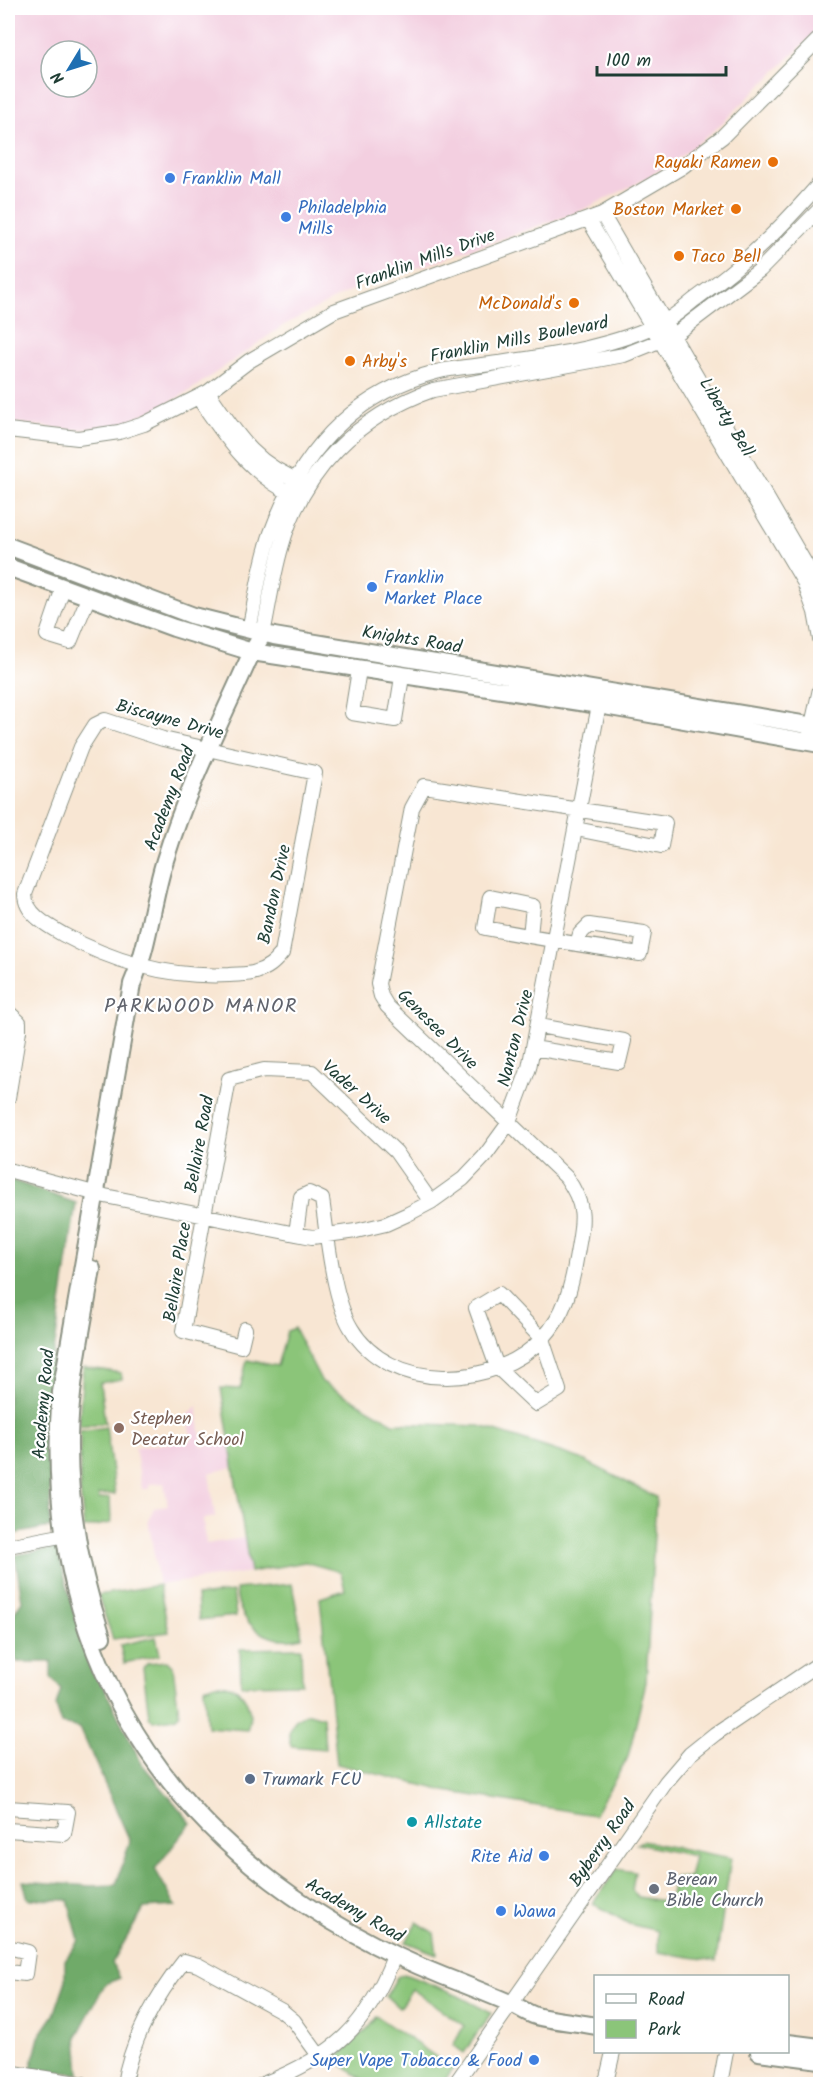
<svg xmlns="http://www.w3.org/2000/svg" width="828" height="2092" font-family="Kalam,sans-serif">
	<rect width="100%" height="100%" fill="#fff"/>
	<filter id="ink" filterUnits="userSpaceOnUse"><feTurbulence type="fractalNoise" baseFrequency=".0167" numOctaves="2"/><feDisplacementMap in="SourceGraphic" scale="12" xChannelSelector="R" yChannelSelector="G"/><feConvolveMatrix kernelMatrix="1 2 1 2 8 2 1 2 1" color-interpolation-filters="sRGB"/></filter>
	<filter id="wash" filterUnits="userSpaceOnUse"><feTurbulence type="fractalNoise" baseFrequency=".008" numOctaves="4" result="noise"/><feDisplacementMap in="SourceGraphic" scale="24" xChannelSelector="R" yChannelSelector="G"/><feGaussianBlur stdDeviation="1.35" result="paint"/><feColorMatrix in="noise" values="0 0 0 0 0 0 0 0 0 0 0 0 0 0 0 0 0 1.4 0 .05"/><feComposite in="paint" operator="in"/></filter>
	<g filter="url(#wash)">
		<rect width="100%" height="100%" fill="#f8e6d3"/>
		<path fill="#f3cfe0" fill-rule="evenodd" d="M 8,8 L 820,8 L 820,28 L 716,129 L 676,160 L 634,185 L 578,212 L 411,270 L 375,278 L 284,325 L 188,392 L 156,409 L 122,424 L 73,430 L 8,422 ZM 51,51 L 87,51 L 87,87 L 51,87 Z
			M 197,1406 L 202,1446 L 229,1442 L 234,1467 L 209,1473 L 215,1517 L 203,1519 L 206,1544 L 245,1538 L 250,1572 L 159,1585 L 148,1520 L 154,1508 L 168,1506 L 164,1483 L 149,1484 L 149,1489 L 142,1489 L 135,1448 L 192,1440 L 188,1415 Z"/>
		<path fill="#8bc579" stroke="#558156" stroke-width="1.5" d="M 294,1328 L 322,1382 L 393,1423 L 480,1426 L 581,1459 L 656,1497 L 646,1682 L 628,1757 L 594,1815 L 445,1791 L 337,1764 L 320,1598 L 345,1590 L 341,1572 L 305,1562 L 250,1572 L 221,1388 L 240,1389 L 247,1360 L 277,1366 L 287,1331 Z
			M 83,1367 L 121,1373 L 122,1379 L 100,1383 L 105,1423 L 79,1426 Z
			M 106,1427 L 115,1494 L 98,1495 L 99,1499 L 110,1498 L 111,1523 L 84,1528 L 80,1488 L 80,1431 Z
			M 292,1584 L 302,1637 C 268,1646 238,1625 236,1589 Z
			M 159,1585 L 169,1632 L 113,1639 L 98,1595 Z
			M 233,1592 L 236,1616 L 199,1620 L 197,1596 Z
			M 156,1637 L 160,1655 L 124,1663 L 120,1645 Z
			M 301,1648 L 302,1684 L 241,1685 L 240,1649 Z
			M 167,1661 L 173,1667 L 179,1714 L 175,1718 L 153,1721 L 149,1716 L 143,1668 L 148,1663 Z
			M 215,1684 C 241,1683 256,1706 247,1730 L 207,1727 L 204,1688 Z
			M 309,1713 L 323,1717 L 325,1749 L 291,1746 C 285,1730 293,1717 309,1713 Z
			M 642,1841 L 731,1858 L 716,1961 L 658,1952 L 658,1931 L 629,1924 L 593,1903 L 617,1869 L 635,1872 L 632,1890 L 638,1897 L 670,1902 L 674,1877 L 689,1878 L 694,1856 L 637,1844 Z
			M 417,1922 L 434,1933 L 437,1954 L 406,1942 Z
			M 404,1974 L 449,1991 L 491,2013 L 464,2053 L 453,2045 L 464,2026 L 412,1989 L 399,2008 L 386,1996 L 397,1977 Z
			M 376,2016 L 448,2065 L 457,2063 L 442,2084 L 369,2084 L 335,2060 L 369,2027 Z"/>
		<path fill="#70aa69" stroke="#48744e" stroke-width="1.5" d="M 8,1179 L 76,1203 L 53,1358 L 50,1527 L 8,1535 Z
			M 57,1548 L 76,1619 L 108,1696 L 142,1764 L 191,1823 L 155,1869 L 176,1906 L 144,1908 L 112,1963 L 120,1978 L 105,1984 L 77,2036 L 80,2074 L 31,2069 L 39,2037 L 54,2015 L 65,1983 L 65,1960 L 79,1940 L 68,1900 L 28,1899 L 23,1881 L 91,1886 L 116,1885 L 130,1841 L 80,1728 L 62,1724 L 56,1706 L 61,1689 L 51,1678 L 51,1662 L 17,1662 C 5,1630 3,1630 22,1601 L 15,1555 Z"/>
	</g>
	<g filter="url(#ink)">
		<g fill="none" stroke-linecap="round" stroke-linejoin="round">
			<g stroke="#8c9284" stroke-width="16">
				<path id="minor" d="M 602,214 L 820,589
					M 588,219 L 804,582 L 815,612 L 820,639
					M 208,392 C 236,433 254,465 303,482
					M 198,397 C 226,438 250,475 296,496
					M 8,430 L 78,438 L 119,432 L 144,424 L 208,392 L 249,361 L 334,311 L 602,214 L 682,167 L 722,137 L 820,38
					M 63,588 L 47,635 L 70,642 L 88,598
					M 249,630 C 256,598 260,564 271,533 C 300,454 351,394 436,372 C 456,367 478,366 498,363 C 554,355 614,347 665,321 C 677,315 687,305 698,297 C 748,261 780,229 820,183
					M 263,634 C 269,605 273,576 281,548 C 302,471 358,416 433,390 L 624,355 L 674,335 L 760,270 L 820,209
					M 359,670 L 352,713 L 395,720 L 402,677
					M 105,720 L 163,739 L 315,773 L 282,953 C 274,963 268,968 256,972 C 248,975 238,974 229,975 C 171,978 114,962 64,935 C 48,926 25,914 25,894 L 81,747 L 95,725 Z
					M 810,734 L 820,689
					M 530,936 L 533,906 L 490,897 L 485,928 C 537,938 588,946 640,954 L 644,933 L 589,925 L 580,934 L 577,944
					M 8,1012 L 19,1022 L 19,1031 L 8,1098
					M 533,1048 L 619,1062 L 624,1041 L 539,1026
					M 8,1170 L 105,1196 L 296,1234 L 312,1237 L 356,1231 L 386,1224 L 408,1214 L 431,1202 L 463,1179 L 484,1157 L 508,1124 L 529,1068 L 599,705
					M 296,1234 L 301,1197 L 309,1193 L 322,1199 C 327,1234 333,1299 351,1328 C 389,1393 495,1390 543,1338 C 565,1315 572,1285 577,1254 C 583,1220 587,1207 566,1177 L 387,1006 L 381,996 L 378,984 L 412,808 L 424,786 L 665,823 L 661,846 L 576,829
					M 499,1294 L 542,1339 L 559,1390 L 536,1404 L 497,1367 L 476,1308 Z
					M 245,1329 L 241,1346 L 183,1331 L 229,1079 L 264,1070 L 312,1072 L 396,1152 L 431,1202
					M 8,1546 L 76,1533
					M 8,1808 L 68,1812 L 64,1834 L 8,1830
					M 8,1947 L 28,1952 L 25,1974 L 8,1972
					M 8,2072 L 83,2084
					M 124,2084 C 131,2040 156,1996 184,1961 L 198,1965 L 282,2011 L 294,2021 L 320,2057
					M 263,2084 C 333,2056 367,2028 394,1956
					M 455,2084 L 666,1782 L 690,1754 L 715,1734 L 820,1663
					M 603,2084 L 607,2078 L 613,2052
					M 720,2084 L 726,2052"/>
			</g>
			<g stroke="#8c9284" stroke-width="20">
				<path id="major" d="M 8,546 L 194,616 L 274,636 L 820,727
					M 8,567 L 174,628 L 252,652 L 599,705 L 820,744
					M 263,634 L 252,652 C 221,721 187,788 165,860 C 152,901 149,945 132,984 L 61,1392 C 37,1672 188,1874 443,1976 C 466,1985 489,1994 512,2004 C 520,2008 527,2013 536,2016 C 555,2021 576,2022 596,2026
					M 92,1269 C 83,1325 70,1382 69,1438 C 68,1506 81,1573 102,1637
					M 788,2043 L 820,2047
					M 759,2052 L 820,2060"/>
			</g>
			<use href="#minor" stroke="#fff" stroke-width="14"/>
			<use href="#major" stroke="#fff" stroke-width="16"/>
		</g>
	</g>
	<g fill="#e8710a" stroke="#fff" stroke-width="2">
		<circle cx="773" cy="162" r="6"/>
		<circle cx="736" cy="209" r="6"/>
		<circle cx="679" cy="256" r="6"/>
		<circle cx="574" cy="303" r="6"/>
		<circle cx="350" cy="361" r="6"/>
	</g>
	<g fill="#3f7fe0" stroke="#fff" stroke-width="2">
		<circle cx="170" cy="178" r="6"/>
		<circle cx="286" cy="217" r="6"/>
		<circle cx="372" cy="587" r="6"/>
		<circle cx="544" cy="1856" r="6"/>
		<circle cx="501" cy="1911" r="6"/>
		<circle cx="534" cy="2060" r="6"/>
	</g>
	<circle fill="#8d6e63" stroke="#fff" stroke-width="2" cx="119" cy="1428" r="6"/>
	<circle fill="#5c6f8a" stroke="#fff" stroke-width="2" cx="250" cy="1779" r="6"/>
	<circle fill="#0f9aa8" stroke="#fff" stroke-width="2" cx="412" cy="1822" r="6"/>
	<circle fill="#6b7280" stroke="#fff" stroke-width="2" cx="654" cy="1889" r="6"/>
	<g text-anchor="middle" stroke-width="4.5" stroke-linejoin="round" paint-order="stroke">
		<g font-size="18" fill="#c56008" stroke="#fff" text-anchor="end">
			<text x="761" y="168">Rayaki Ramen</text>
			<text x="724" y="215">Boston Market</text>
			<text x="691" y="262" text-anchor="start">Taco Bell</text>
			<text x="562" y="309">McDonald's</text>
			<text x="362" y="367" text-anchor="start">Arby's</text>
		</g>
		<g font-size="18" fill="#366cbe" stroke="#fff" text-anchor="start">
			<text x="182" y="184">Franklin Mall</text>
			<text x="298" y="213">Philadelphia<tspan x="298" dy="21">Mills</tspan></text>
			<text x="384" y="583">Franklin<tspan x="384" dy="21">Market Place</tspan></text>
			<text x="532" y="1862" text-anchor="end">Rite Aid</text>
			<text x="513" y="1917">Wawa</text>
			<text x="522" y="2066" text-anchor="end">Super Vape Tobacco &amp; Food</text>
		</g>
		<g font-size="18" fill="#1f3d34" stroke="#fff">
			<text transform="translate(425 259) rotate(-20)" y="6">Franklin Mills Drive</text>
			<text transform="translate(519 339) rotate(-11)" y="6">Franklin Mills Boulevard</text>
			<text transform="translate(727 417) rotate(59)" y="6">Liberty Bell</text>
			<text transform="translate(412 639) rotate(9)" y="6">Knights Road</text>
			<text transform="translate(170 719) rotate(15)" y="6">Biscayne Drive</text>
			<text transform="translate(169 798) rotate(-69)" y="6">Academy Road</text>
			<text transform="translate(274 894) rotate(-78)" y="6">Bandon Drive</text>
			<text transform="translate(438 1029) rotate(45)" y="6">Genesee Drive</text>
			<text transform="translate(515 1038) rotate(-76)" y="6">Nanton Drive</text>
			<text transform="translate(357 1092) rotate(42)" y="6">Vader Drive</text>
			<text transform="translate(199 1144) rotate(-80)" y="6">Bellaire Road</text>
			<text transform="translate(177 1272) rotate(-81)" y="6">Bellaire Place</text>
			<text transform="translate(43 1404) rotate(-85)" y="6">Academy Road</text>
			<text transform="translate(602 1843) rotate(-55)" y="6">Byberry Road</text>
			<text transform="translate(355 1910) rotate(30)" y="6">Academy Road</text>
		</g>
		<g font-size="18" fill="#785e54" stroke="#fff" text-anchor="start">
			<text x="131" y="1424">Stephen<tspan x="131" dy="21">Decatur School</tspan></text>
		</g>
		<g font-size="18" fill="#4e5e75" stroke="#fff" text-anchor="start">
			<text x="262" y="1785">Trumark FCU</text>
		</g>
		<g font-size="18" fill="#0d838f" stroke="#fff" text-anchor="start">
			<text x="424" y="1828">Allstate</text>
		</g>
		<g font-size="18" fill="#5b616d" stroke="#fff" text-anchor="start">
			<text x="666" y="1885">Berean<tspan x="666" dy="21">Bible Church</tspan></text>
		</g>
		<g font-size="20" letter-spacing="1.5" fill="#60636c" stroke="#fff">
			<text x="201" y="1012">PARKWOOD MANOR</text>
		</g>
	</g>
	<rect width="828" height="2092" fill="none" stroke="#fff" stroke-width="30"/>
	<rect x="594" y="1975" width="195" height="78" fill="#ffffff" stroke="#a5b1ae" stroke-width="1.5"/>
	<rect x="606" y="1994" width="30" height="9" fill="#ffffff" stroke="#a5b1ae" stroke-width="1.5"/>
	<text x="648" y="2005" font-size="18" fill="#1f3d34">Road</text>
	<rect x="606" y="2020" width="30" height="18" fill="#8bc579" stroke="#a5b1ae" stroke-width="1.5"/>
	<text x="648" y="2035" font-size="18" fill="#1f3d34">Park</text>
	<g transform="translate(69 69) rotate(232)"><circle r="28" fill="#ffffff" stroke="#a5b1ae" stroke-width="1.5"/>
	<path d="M0-4.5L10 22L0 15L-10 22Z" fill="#1f6fb2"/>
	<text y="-9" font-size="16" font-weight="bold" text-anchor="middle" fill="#1f3d34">N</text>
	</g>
	<path d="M597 66v9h129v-9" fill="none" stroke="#1f3d34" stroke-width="3"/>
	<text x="606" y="66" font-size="18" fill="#1f3d34" stroke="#ffffff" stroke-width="4.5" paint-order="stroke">100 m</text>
</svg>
